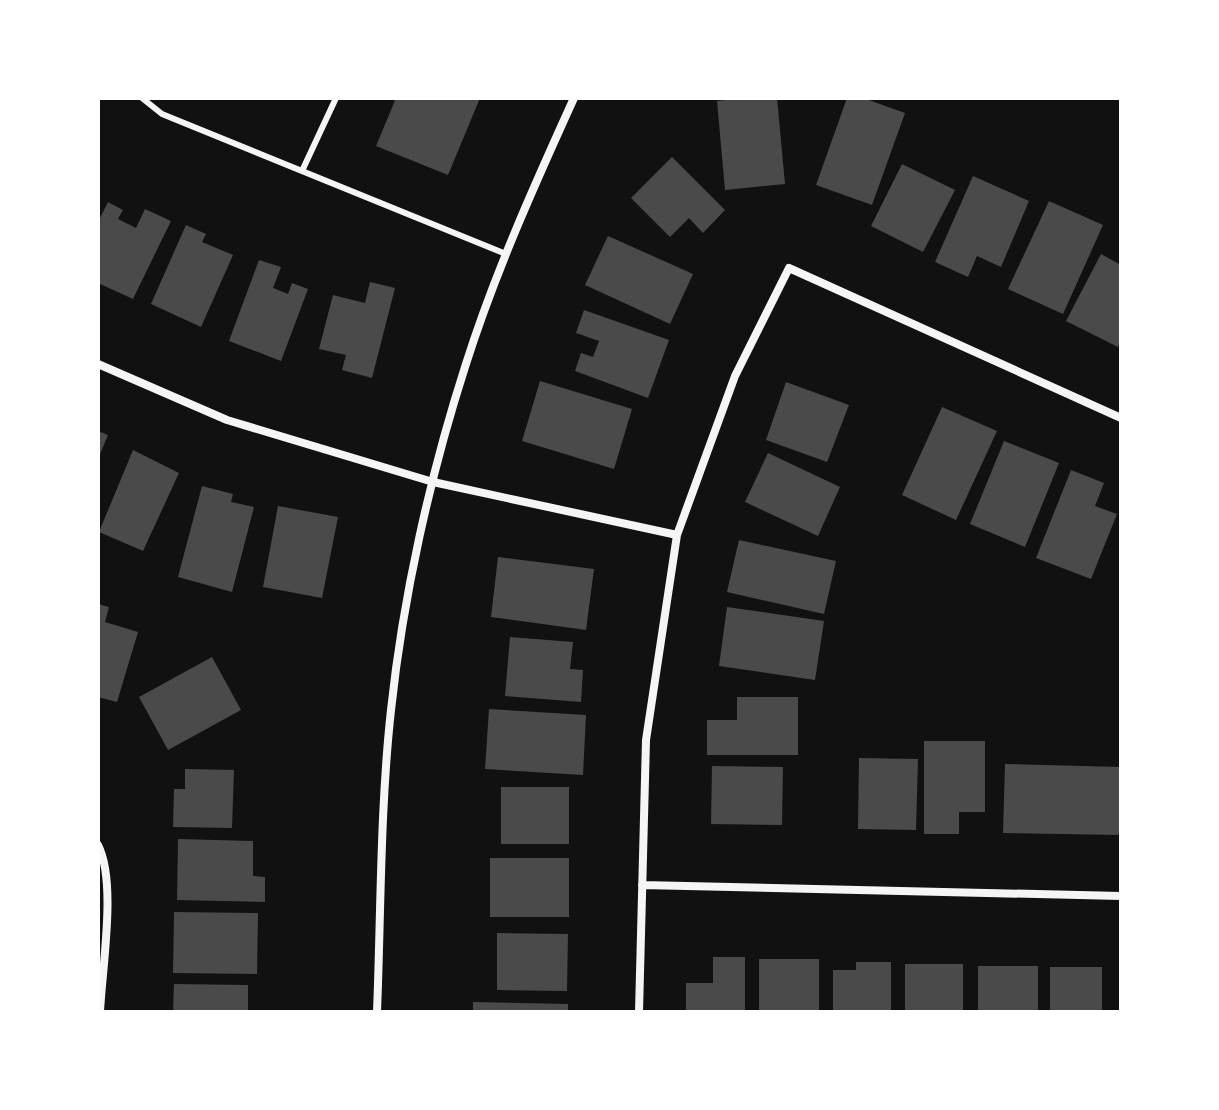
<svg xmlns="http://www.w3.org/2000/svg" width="1219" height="1110" font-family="'Work Sans',sans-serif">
	<rect width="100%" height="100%" fill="#111"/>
	<path fill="#4a4a4a" d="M 396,98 L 480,98 L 448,175 L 376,146 Z
		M 746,98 L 777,98 L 785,184 L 725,190 L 717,101 Z
		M 847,98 L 863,98 L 905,113 L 872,205 L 816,185 Z
		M 672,157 L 725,210 L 703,233 L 689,218 L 670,237 L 631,198 Z
		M 902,164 L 955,190 L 923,252 L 871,226 Z
		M 973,176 L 1029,201 L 1001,267 L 977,256 L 968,277 L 935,262 Z
		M 1049,201 L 1103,225 L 1063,314 L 1008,289 Z
		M 108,202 L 123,210 L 118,219 L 136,228 L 145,209 L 171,221 L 133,299 L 98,283 L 98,222 Z
		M 186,225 L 206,234 L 202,242 L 233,255 L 201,327 L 151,304 Z
		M 608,236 L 693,274 L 670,324 L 585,285 Z
		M 1101,254 L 1121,265 L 1121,340 L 1118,347 L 1066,321 Z
		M 259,260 L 281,267 L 273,288 L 288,294 L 292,283 L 308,289 L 281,361 L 229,341 Z
		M 370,282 L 395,288 L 372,378 L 342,370 L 346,355 L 319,349 L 333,295 L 365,303 Z
		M 584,310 L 669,340 L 648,398 L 575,371 L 581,353 L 593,357 L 599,341 L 576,333 Z
		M 540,381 L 632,409 L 614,469 L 522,441 Z
		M 786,382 L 849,405 L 827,462 L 766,440 Z
		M 942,407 L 997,431 L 956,520 L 902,495 Z
		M 98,431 L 108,435 L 98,459 Z
		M 1004,441 L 1059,463 L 1025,547 L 970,524 Z
		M 133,450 L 179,473 L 143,551 L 99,532 Z
		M 768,453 L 840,487 L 818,536 L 745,502 Z
		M 1071,470 L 1104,483 L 1095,506 L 1117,514 L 1091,579 L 1036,558 Z
		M 202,486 L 233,494 L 231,502 L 254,507 L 232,592 L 178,577 Z
		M 278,506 L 338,517 L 322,598 L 263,587 Z
		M 739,540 L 836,561 L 824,614 L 727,592 Z
		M 498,557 L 594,569 L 586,630 L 491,617 Z
		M 98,604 L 109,607 L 105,622 L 138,632 L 117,702 L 98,697 Z
		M 727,607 L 824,621 L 815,680 L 719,666 Z
		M 510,637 L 573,642 L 570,669 L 583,670 L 581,702 L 505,696 Z
		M 212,657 L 241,710 L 168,750 L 139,697 Z
		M 737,697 L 798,697 L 798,755 L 707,755 L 707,720 L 737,720 Z
		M 489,709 L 586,715 L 583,775 L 485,769 Z
		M 924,741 L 985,741 L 985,812 L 959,812 L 959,834 L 924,834 Z
		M 859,758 L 918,759 L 916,830 L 858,829 Z
		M 1005,764 L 1121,767 L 1121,835 L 1003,833 Z
		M 712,766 L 783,767 L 782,825 L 711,824 Z
		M 185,769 L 234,770 L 232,828 L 173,827 L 174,789 L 185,789 Z
		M 501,787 L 569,787 L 569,844 L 501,844 Z
		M 178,839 L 253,841 L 253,876 L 265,877 L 265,902 L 177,900 Z
		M 490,858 L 569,858 L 569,917 L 490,917 Z
		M 174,912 L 258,913 L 257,974 L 173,973 Z
		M 497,933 L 568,934 L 567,991 L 497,990 Z
		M 713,957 L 745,957 L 745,1012 L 686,1012 L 686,983 L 713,983 Z
		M 759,959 L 819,959 L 819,1012 L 759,1012 Z
		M 856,962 L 891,962 L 891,1012 L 833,1012 L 833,970 L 856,970 Z
		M 905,964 L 963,964 L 963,1012 L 905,1012 Z
		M 978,966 L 1038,966 L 1038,1012 L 978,1012 Z
		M 1050,967 L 1102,967 L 1102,1012 L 1050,1012 Z
		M 174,984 L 248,985 L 248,1012 L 173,1012 Z
		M 473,1002 L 568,1004 L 568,1012 L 473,1012 Z"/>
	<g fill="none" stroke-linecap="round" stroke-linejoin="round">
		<path stroke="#f5f5f5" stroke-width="6" d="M 142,98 L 162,114 L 506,254
			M 302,171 L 336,98"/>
		<path stroke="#f5f5f5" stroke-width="8" d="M 98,364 L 227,420 L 433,482 L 677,535
			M 98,845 C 117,882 102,968 100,1012
			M 642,885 L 1121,896
			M 377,1012 C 381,912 380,810 391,710 C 403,597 430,476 465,367 C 494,275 534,186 574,98
			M 639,1012 L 646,740 L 677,535 L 735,376 L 789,268 L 1121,418"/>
	</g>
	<rect width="1219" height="1110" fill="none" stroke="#ffffff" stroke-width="200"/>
</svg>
